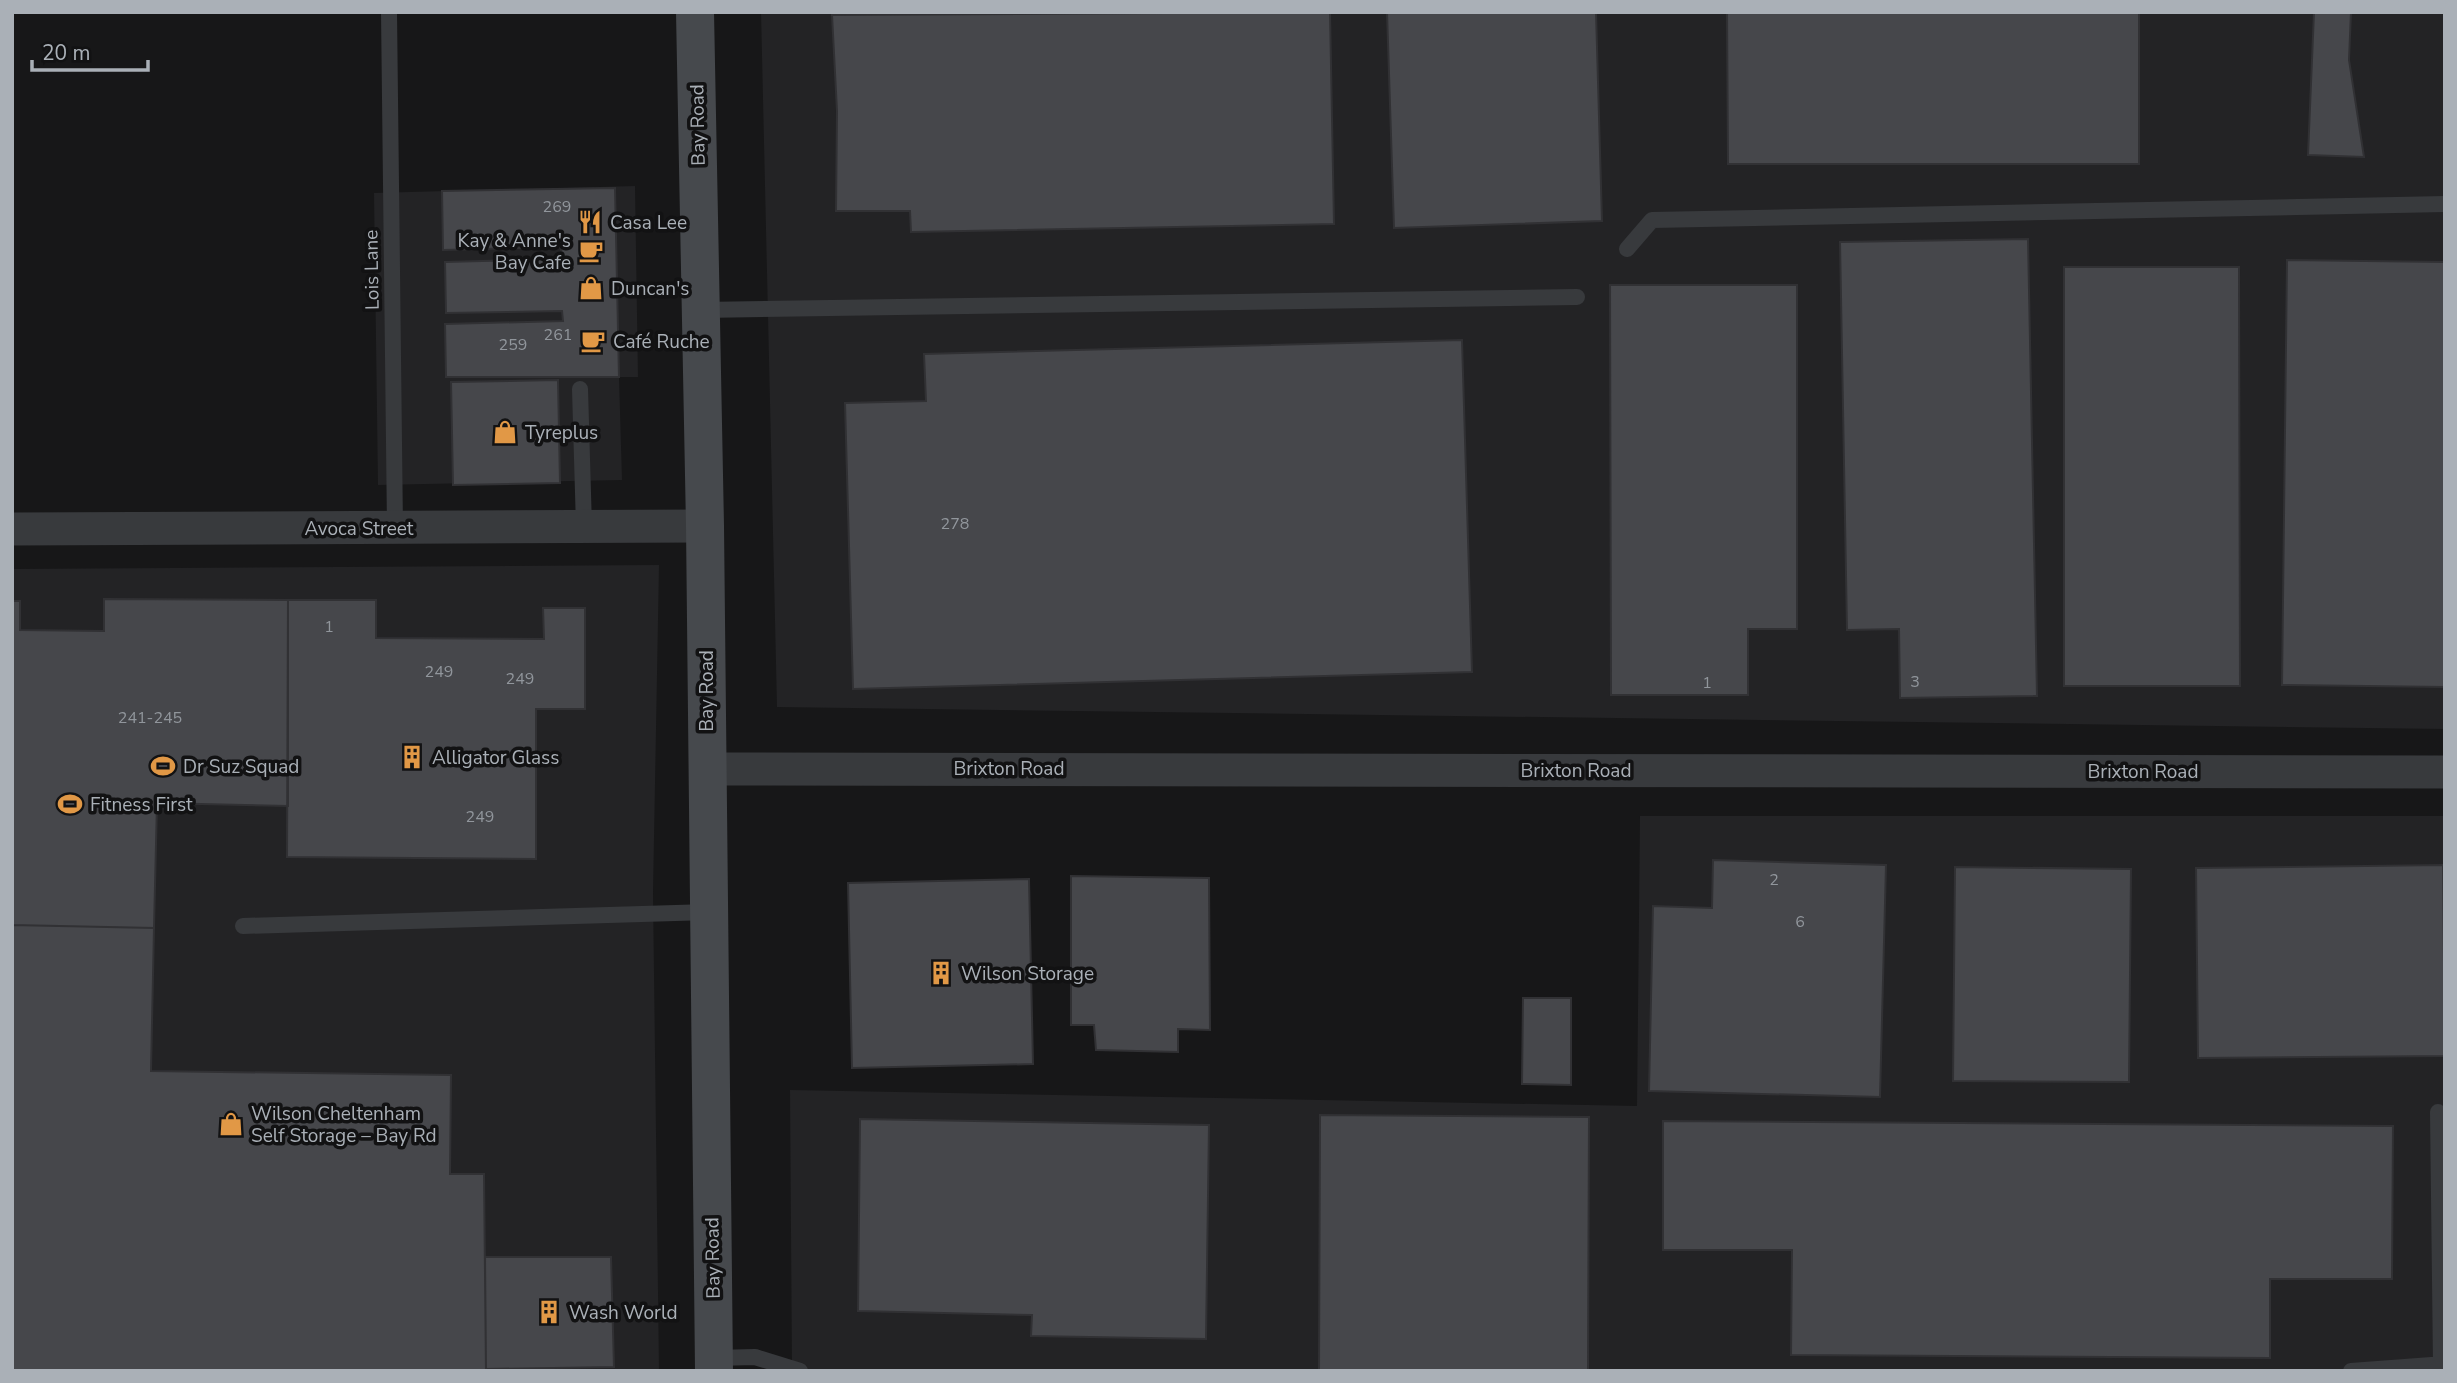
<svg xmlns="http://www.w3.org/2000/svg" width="2457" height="1383" font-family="'Nunito Sans',sans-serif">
	<rect width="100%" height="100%" fill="#171718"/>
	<path fill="#232325" d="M 761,12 L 2445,12 L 2445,729 L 777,707 Z
		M 635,186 L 638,377 L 619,377 L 622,480 L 378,485 L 374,193 Z
		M 659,565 L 653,893 L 659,1371 L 12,1371 L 12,569 Z
		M 1640,816 L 2445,816 L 2445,1371 L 792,1371 L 790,1090 L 1637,1106 Z"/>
	<path fill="#46474b" stroke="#313134" stroke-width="2" d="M 1330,12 L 1334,224 L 911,232 L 910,211 L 836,211 L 837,111 L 832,15 Z
		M 1387,12 L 1596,12 L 1602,221 L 1394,228 Z
		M 1727,12 L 2139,12 L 2139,164 L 1728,164 Z
		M 2314,12 L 2351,12 L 2349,60 L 2364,157 L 2308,155 Z
		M 615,188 L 619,377 L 446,377 L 445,324 L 563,321 L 562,311 L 446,313 L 445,262 L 562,259 L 561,247 L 443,250 L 442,191 Z
		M 2028,239 L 2037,696 L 1900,698 L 1899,629 L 1847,630 L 1840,242 Z
		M 2287,260 L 2445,262 L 2445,687 L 2282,685 Z
		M 2064,267 L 2239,267 L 2240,686 L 2064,686 Z
		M 1610,285 L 1797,285 L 1797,629 L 1748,629 L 1748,695 L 1611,695 Z
		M 1462,340 L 1472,672 L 853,689 L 845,403 L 926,401 L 924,354 Z
		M 558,380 L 560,483 L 453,485 L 451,382 Z
		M 104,599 L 288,600 L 288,806 L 157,803 L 154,928 L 12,925 L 12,601 L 20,601 L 20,630 L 104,631 Z
		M 288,600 L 376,600 L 376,638 L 544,639 L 543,608 L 585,608 L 585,709 L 536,709 L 536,859 L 287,857 Z
		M 1713,860 L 1886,865 L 1880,1097 L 1649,1091 L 1653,906 L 1712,908 Z
		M 2443,865 L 2445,1056 L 2198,1058 L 2196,868 Z
		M 1955,867 L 2131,869 L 2129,1082 L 1953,1081 Z
		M 1071,876 L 1209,878 L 1210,1030 L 1178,1029 L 1178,1052 L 1096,1050 L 1094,1025 L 1071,1025 Z
		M 1029,879 L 1033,1064 L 852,1068 L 848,883 Z
		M 12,925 L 154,928 L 151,1071 L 451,1075 L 450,1174 L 484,1174 L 486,1371 L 12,1371 Z
		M 1523,998 L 1571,998 L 1571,1085 L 1522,1084 Z
		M 1320,1115 L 1589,1117 L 1588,1371 L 1319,1371 Z
		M 860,1119 L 1209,1125 L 1206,1339 L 1031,1336 L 1032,1315 L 858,1311 Z
		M 1663,1121 L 2393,1126 L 2392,1279 L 2270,1279 L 2270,1358 L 1791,1355 L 1792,1250 L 1663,1250 Z
		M 485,1257 L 611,1257 L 614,1367 L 486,1369 Z"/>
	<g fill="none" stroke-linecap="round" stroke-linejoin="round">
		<path stroke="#383a3d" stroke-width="16" d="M 389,12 L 395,528
			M 1627,249 L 1652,220 L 2445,204
			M 701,310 L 1577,297
			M 580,389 L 584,527
			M 243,926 L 709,912
			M 2438,1112 L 2441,1364
			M 714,1358 L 755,1357 L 800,1371
			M 2351,1371 L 2445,1364"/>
		<path stroke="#383a3d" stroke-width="33" d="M 12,529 L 705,526
			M 707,769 L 2445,772"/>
		<path stroke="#46494d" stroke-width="38" d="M 695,12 L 705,526 L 714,1371"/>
	</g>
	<defs>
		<g id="restaurant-bare" transform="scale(1.89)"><path d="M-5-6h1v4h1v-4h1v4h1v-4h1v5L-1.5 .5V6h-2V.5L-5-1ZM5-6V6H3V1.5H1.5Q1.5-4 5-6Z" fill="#e19846" stroke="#121213" stroke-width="2.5" paint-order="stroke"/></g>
		<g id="cafe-bare" transform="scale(1.89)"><path d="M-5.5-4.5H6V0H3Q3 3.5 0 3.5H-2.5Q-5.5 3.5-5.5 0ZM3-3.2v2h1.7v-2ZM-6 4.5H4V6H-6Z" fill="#e19846" stroke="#121213" stroke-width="2.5" paint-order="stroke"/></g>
		<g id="shop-bare" transform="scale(1.89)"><path d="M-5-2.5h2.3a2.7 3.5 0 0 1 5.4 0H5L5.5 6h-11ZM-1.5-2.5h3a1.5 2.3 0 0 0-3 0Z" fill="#e19846" stroke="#121213" stroke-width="2.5" paint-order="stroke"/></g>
		<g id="building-bare" transform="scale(1.89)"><path d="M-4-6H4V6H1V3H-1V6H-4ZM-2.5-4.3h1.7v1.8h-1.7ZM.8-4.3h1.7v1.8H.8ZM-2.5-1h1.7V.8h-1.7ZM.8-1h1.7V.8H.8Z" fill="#e19846" stroke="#121213" stroke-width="2.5" paint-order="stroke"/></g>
		<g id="stadium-bare" transform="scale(1.89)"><path d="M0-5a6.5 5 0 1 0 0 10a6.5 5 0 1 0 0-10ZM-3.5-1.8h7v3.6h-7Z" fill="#e19846" stroke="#121213" stroke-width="2.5" paint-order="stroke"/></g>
	</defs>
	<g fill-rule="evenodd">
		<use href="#restaurant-bare" x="590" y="222"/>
		<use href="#cafe-bare" x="591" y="251"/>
		<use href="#shop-bare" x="591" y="288"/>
		<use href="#cafe-bare" x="593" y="341"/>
		<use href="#shop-bare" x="505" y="432"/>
		<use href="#building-bare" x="412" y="757"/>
		<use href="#stadium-bare" x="163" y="766"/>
		<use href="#stadium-bare" x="70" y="804"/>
		<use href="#building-bare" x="941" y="973"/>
		<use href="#shop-bare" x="231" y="1124"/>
		<use href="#building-bare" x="549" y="1312"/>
	</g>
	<g text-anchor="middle" stroke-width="7" stroke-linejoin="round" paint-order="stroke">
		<g font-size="16" fill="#91969c">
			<text x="557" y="212">269</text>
			<text x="558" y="340">261</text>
			<text x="513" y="350">259</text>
			<text x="955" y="529">278</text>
			<text x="329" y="632">1</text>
			<text x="439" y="677">249</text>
			<text x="520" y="684">249</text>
			<text x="1915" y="687">3</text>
			<text x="1707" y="688">1</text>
			<text x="150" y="723">241-245</text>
			<text x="480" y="822">249</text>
			<text x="1774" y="885">2</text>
			<text x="1800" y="927">6</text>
		</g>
		<g font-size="19" fill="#aab0b7" stroke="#121213">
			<text transform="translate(697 125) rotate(-91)" y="7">Bay Road</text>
			<text transform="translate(371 270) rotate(-91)" y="7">Lois Lane</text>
			<text x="359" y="535">Avoca Street</text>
			<text transform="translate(706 691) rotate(-90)" y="7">Bay Road</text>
			<text x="1009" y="775">Brixton Road</text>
			<text x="1576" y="777">Brixton Road</text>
			<text x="2143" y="778">Brixton Road</text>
			<text transform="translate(712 1258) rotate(-91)" y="7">Bay Road</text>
		</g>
		<g font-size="19" fill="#aab0b7" stroke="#121213" text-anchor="start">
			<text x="610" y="229">Casa Lee</text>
			<text x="571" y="247" text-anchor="end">Kay &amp; Anne's<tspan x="571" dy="22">Bay Cafe</tspan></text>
			<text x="611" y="295">Duncan's</text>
			<text x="613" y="348">Café Ruche</text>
			<text x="525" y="439">Tyreplus</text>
			<text x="432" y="764">Alligator Glass</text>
			<text x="183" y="773">Dr Suz Squad</text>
			<text x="90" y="811">Fitness First</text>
			<text x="961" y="980">Wilson Storage</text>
			<text x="251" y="1120">Wilson Cheltenham<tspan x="251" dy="22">Self Storage – Bay Rd</tspan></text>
			<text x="569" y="1319">Wash World</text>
		</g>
	</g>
	<rect width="2457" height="1383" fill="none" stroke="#aab0b7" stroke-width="28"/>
	<path d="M32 60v10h116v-10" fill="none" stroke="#aab0b7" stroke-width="3.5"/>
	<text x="42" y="60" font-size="21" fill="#aab0b7" stroke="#121213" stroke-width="5" paint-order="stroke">20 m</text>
</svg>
